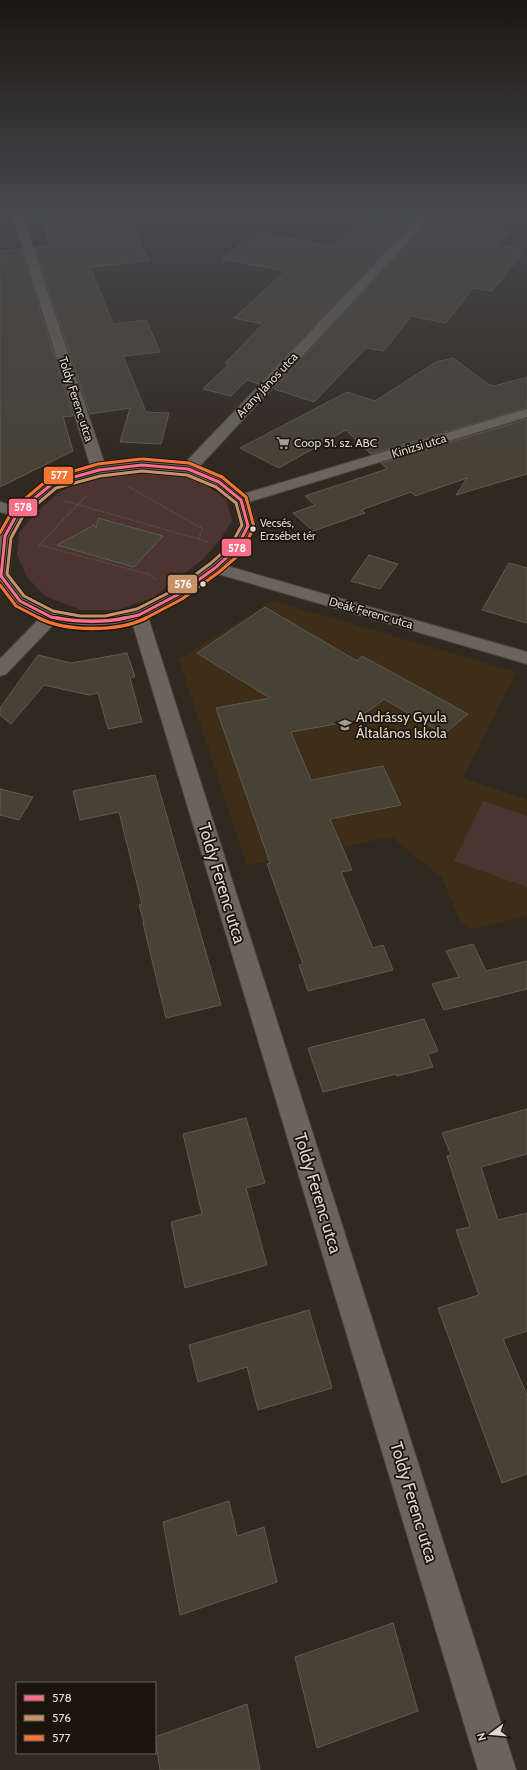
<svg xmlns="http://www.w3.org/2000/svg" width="527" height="1770" font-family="Cabin,sans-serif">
	<rect width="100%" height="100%" fill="#302920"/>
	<path fill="#3e2e18" d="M 273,601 L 517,672 L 463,778 L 527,800 L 527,916 L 473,929 L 460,921 L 442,878 L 392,837 L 247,865 L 179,659 Z"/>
	<path fill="#4e3431" d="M 137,471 L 172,472 L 203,483 L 226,499 L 232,521 L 220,540 L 201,561 L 152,598 L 118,610 L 81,610 L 45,596 L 27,577 L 17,555 L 19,533 L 35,514 L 58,493 L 81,481 L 110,472 Z
		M 483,801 L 527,816 L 527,887 L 454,861 Z"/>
	<path fill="#464236" stroke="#5f5b53" d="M 39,214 L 127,214 L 149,261 L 90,267 L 113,324 L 146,320 L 160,352 L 123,356 L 146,412 L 169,413 L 161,444 L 120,442 L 130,408 L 90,414 L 35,248 L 50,246 Z
		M 383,214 L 421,214 L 259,384 L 247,380 L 231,396 L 203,389 L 229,364 L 225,363 L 263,324 L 234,318 L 286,271 L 222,259 L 256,232 L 334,246 L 364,220 L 374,222 Z
		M 435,214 L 497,214 L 487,227 L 510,230 L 498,245 L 525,250 L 492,291 L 473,288 L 446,323 L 411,316 L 384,351 L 366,348 L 314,402 L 274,389 Z
		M 21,249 L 73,416 L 63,417 L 73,451 L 0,487 L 0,251 Z
		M 453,358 L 488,384 L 494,386 L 527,377 L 527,408 L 371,454 L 346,430 L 279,468 L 240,448 L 347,392 L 375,401 L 436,362 Z
		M 527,419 L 527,474 L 456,495 L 467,478 L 415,496 L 411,492 L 361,510 L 365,513 L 313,531 L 293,513 L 315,505 L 305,496 L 387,469 L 381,463 Z
		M 98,518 L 163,536 L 134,567 L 57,545 L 94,525 L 96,528 Z
		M 369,555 L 398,564 L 380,589 L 351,581 Z
		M 509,563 L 527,568 L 527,623 L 482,610 Z
		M 265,607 L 357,661 L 362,656 L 468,714 L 444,734 L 384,699 L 370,710 L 352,721 L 291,732 L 311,780 L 383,766 L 401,805 L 330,819 L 352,870 L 341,872 L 373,948 L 383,945 L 393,970 L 308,991 L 299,965 L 303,964 L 267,864 L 270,863 L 216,708 L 270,698 L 197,653 Z
		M 127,653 L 135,677 L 130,678 L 142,722 L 108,729 L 98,693 L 89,695 L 44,685 L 11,724 L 0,715 L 0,708 L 38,655 L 71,663 Z
		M 155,775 L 221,1005 L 166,1018 L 143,923 L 144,923 L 139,905 L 142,904 L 119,812 L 80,820 L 73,791 Z
		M 0,789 L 33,797 L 19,820 L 0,815 Z
		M 473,944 L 486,971 L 527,961 L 527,989 L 444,1010 L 432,984 L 459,977 L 446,951 Z
		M 424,1019 L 438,1051 L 428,1054 L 433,1067 L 397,1076 L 396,1074 L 323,1092 L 308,1048 Z
		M 527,1109 L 527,1154 L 481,1167 L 498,1220 L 527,1213 L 527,1331 L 503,1339 L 527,1395 L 527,1474 L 502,1483 L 438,1308 L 479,1295 L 456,1230 L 470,1227 L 447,1156 L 451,1155 L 442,1133 Z
		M 246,1118 L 265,1183 L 246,1188 L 267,1265 L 185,1288 L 171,1222 L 202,1214 L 183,1134 Z
		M 309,1310 L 332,1388 L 258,1410 L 247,1367 L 198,1382 L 189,1345 Z
		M 229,1501 L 237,1536 L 264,1527 L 277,1582 L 180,1615 L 163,1522 Z
		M 393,1623 L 418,1711 L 317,1748 L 295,1657 Z
		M 247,1704 L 260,1770 L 160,1770 L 155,1737 Z"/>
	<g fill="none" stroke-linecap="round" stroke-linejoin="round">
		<g stroke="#4b453d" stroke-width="2">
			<path id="minor" d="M 12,214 L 22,214 L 105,465 L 142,461 L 184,464 L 423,214 L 434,214 L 198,468 L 224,479 L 243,494 L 527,409 L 527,417 L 249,502 L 256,526 L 242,552 L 227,566 L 527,652 L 527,664 L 218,574 L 185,598 L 148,617 L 516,1770 L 478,1770 L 132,622 C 103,628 85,629 55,623 L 6,674 L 0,676 L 0,659 L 40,618 L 14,605 L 0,586 L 0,531 L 9,514 L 0,512 L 0,502 L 15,506 L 48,480 L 91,468 ZM 142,469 L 185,473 L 214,485 L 234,502 L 240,526 L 229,546 L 209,564 L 173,590 L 134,611 L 106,617 L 79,617 L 56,612 L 26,597 L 9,576 L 13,536 L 25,514 L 43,497 L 58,486 L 100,474 Z"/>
		</g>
		<path stroke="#6c6861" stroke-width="1.5" stroke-dasharray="0.5 1.5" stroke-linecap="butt" d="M 129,487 L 203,529 L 198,539
			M 86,496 L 39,545 L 148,574 L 157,580
			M 65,501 L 209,542"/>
		<use href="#minor" fill="#69645c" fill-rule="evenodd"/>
		<g stroke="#1a140c" stroke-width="5">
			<path id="bus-1-far1" d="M 62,619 L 51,617 L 20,601 L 1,576 L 5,536 L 18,512 L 53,483 L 99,470 L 142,465 L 188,469 L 219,482 L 241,500 L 248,526 L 236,549 L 215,568 L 179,594 L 139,615 L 120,619"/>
		</g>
		<g stroke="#1a140c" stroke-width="6">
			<path id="bus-1" d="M 57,618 C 80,622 101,623 125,618"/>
		</g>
		<g stroke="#1a140c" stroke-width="5">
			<path id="bus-2" d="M 142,471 L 187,475 L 216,487 L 236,503 L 242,525 L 231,545 L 211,563 L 176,589 L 137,609 L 105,616 L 80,616 L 53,611 L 24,596 L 7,574 L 11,538 L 23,516 L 56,488 L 100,476 Z"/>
		</g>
		<g stroke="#1a140c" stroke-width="5">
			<path id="bus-3-far1" d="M 143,459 L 189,463 L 222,477 L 246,497 L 254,527 L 241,553 L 219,572 L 182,599 L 144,619
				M 0,533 L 14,508 L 50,478 L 98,464 L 141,459
				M 0,585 L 16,606 L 41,619"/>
		</g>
		<g stroke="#1a140c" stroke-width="6">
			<path id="bus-3" d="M 39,618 C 66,632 119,632 146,618"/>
		</g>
		<use href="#bus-1-far1" stroke="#fb6d88" stroke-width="3"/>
		<use href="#bus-1" stroke="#fb6d88" stroke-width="3.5"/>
		<use href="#bus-2" stroke="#c7916a" stroke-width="3"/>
		<use href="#bus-3-far1" stroke="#f57335" stroke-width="3"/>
		<use href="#bus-3" stroke="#f57335" stroke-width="3.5"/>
	</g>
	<linearGradient id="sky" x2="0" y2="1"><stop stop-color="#1a1712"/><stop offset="0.46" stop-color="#48494e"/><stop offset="1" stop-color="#48494e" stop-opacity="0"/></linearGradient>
	<rect width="527" height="462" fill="url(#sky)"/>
	<defs>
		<g id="supermarket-bare" transform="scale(1.08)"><path d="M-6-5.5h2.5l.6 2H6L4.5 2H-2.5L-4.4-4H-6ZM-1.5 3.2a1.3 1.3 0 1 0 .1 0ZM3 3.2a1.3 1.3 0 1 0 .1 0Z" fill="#a29b90" stroke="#1a140c" stroke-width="2.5" paint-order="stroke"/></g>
		<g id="school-bare" transform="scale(1.08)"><path d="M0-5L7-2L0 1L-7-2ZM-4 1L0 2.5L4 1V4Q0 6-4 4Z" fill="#a29b90" stroke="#1a140c" stroke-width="2.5" paint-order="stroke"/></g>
	</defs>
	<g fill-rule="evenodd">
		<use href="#supermarket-bare" x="283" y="443"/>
		<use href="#school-bare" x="345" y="725"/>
	</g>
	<g fill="#e0d8cd" stroke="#1a140c" stroke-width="1.5">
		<circle cx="253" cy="529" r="3.5"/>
		<circle cx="203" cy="584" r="3.5"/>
	</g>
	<g text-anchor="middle" stroke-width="3.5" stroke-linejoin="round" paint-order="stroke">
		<g font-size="11" fill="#e0d8cd" stroke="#1a140c" text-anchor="start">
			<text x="260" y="527">Vecsés,<tspan x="260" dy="13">Erzsébet tér</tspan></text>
		</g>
		<g font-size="12" fill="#e0d8cd" stroke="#1a140c">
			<text transform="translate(267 385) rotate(-47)" y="4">Arany János utca</text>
			<text transform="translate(76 399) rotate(72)" y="4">Toldy Ferenc utca</text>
			<text transform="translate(419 446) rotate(-17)" y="4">Kinizsi utca</text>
			<text transform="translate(371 613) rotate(16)" y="4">Deák Ferenc utca</text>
		</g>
		<g font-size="12" fill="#e0d8cd" stroke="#1a140c" text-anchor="start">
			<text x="294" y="447">Coop 51. sz. ABC</text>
		</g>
		<g font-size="14" fill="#e0d8cd" stroke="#1a140c" text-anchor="start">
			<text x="356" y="722">Andrássy Gyula<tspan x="356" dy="16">Általános Iskola</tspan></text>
		</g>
		<g font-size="17" fill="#e0d8cd" stroke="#1a140c">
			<text transform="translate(222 883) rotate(73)" y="6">Toldy Ferenc utca</text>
			<text transform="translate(318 1193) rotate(73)" y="6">Toldy Ferenc utca</text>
			<text transform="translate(414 1502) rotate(73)" y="6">Toldy Ferenc utca</text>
		</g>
	</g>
	<g stroke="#1a140c" stroke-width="1.5">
		<rect x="43" y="466" width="31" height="19" rx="4" fill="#f57335"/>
		<rect x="8" y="498" width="30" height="19" rx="4" fill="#fb6d88"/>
		<rect x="221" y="538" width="31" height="19" rx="4" fill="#fb6d88"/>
		<rect x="167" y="574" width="31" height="20" rx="4" fill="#c7916a"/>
	</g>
	<g font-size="11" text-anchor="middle" font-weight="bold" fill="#fff">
		<text x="59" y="479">577</text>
		<text x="23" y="511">578</text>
		<text x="237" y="552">578</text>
		<text x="183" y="588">576</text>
	</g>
	<rect x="16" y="1682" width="140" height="72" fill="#1a140c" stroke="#696259"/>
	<rect x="24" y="1695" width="20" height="6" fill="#fb6d88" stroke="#696259"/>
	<text x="52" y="1702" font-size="12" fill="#e0d8cd">578</text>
	<rect x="24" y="1715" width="20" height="6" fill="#c7916a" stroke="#696259"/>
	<text x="52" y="1722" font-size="12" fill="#e0d8cd">576</text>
	<rect x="24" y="1735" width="20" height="6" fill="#f57335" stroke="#696259"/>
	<text x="52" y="1742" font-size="12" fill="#e0d8cd">577</text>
	<g transform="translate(491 1734) rotate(254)" stroke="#1a140c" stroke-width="3" paint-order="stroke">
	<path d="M0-3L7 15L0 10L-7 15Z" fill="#e0d8cd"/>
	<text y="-6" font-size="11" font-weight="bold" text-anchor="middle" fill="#e0d8cd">N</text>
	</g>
</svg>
